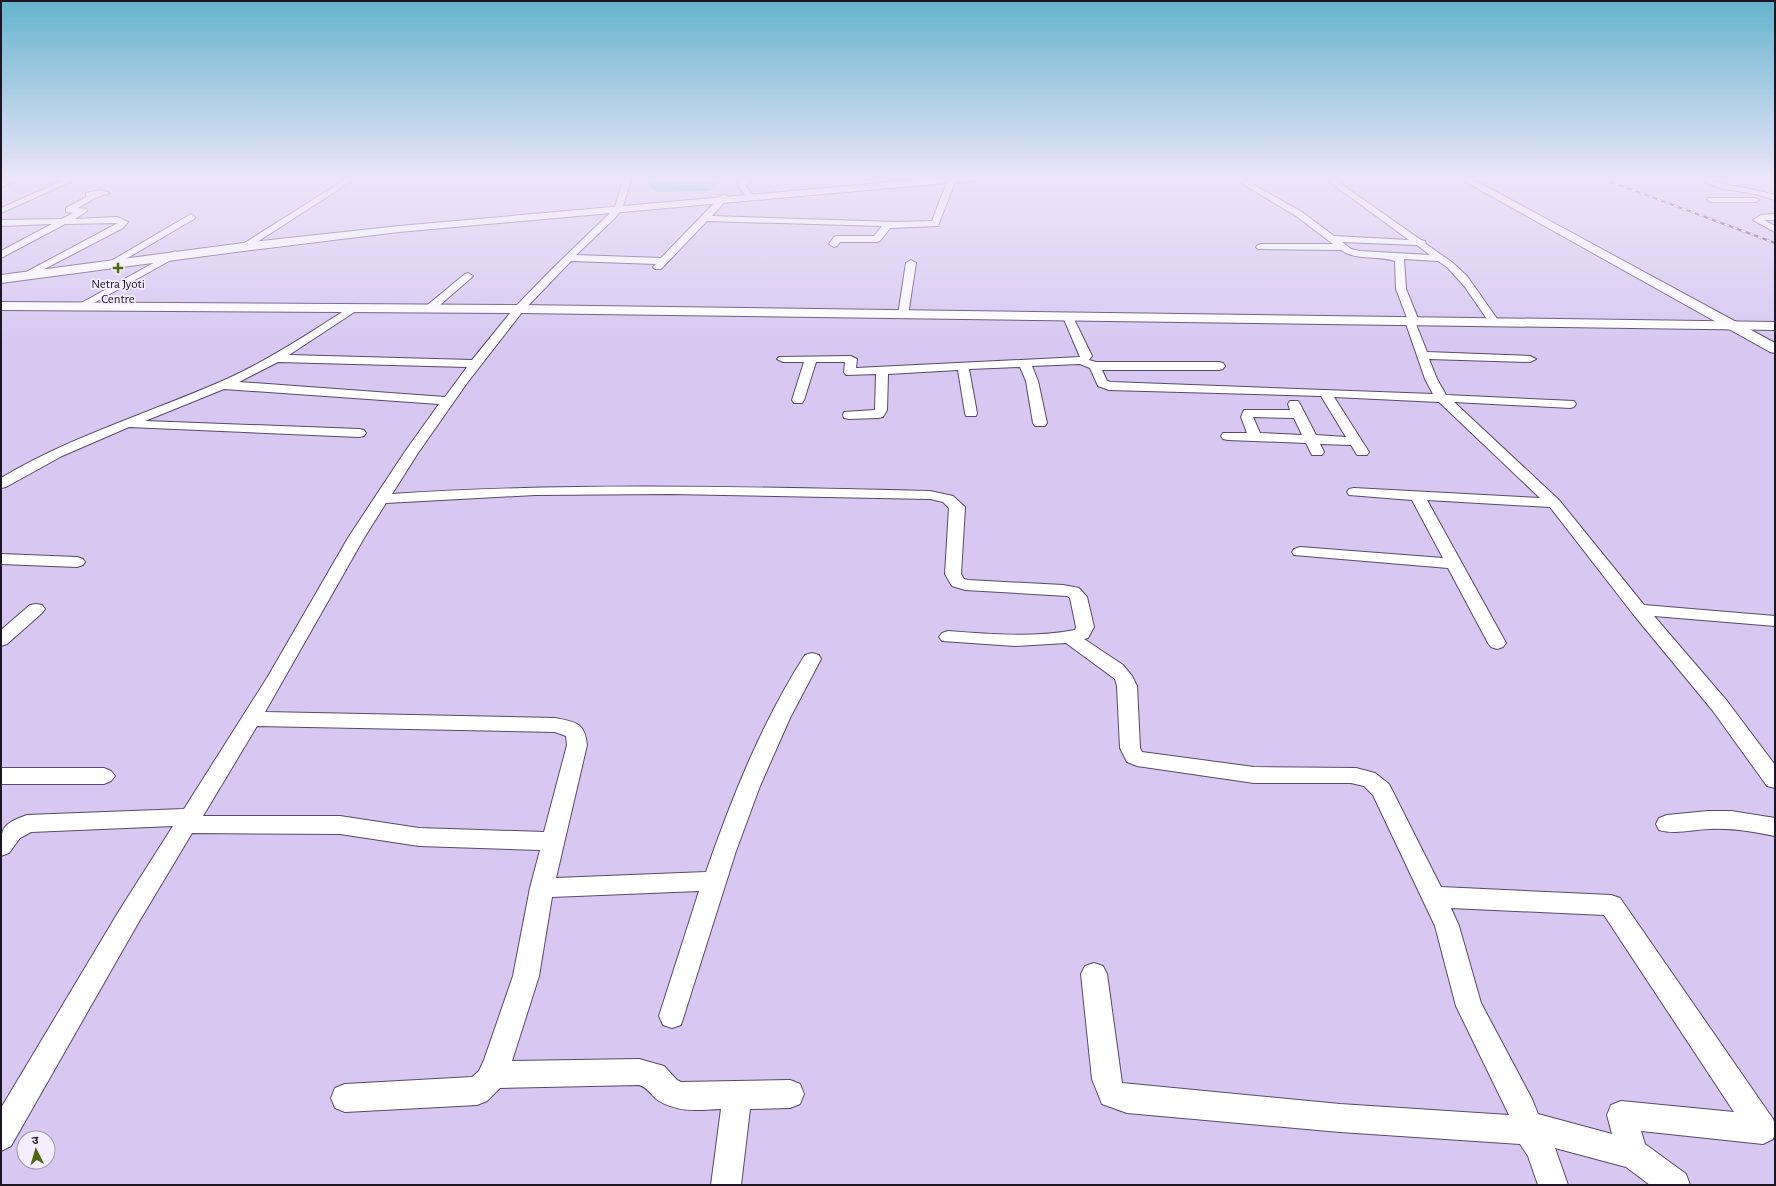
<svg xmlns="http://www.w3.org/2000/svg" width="1776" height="1186" font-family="'Alegreya Sans','Noto Sans Devanagari',sans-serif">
	<rect width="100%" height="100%" fill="#d8c8f1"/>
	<path fill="#3fb4a5" d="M 654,177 L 724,177 L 710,191 L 658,192 L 648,186 Z"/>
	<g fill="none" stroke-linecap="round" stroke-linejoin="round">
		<g stroke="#58496c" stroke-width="2">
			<path id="minor" d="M 15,177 L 25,177 L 1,187 L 1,182 Z
				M 71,177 L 81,177 L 1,213 L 1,208 Z
				M 349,177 L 358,177 L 251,246 L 245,246 L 243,244 Z
				M 624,177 L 632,177 L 622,209 L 615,218 L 576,255 L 661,258 L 722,195 L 725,195 L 729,197 L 712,216 L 895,222 L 932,221 L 948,179 L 952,177 L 956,179 L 938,226 L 890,228 L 880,241 L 877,242 L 840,242 L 837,246 L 834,247 L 829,244 L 834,237 L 837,236 L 874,236 L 882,226 L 707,221 L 661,269 L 655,269 L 653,267 L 656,264 L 571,261 L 523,311 L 467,383 L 418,453 L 392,494 C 571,482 750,487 930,491 L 953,496 L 965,507 L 961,574 L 964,579 L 968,580 L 1063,585 L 1079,588 L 1087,597 L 1094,627 L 1088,638 L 1084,639 L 1123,665 L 1132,676 L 1137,686 L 1140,748 L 1142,752 L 1254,767 L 1356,768 L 1375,773 L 1389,784 L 1441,887 L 1611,895 L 1620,898 L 1773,1119 C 1776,1125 1776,1133 1773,1139 L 1763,1144 L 1641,1131 L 1645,1144 L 1686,1174 L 1690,1185 L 1650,1185 L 1626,1167 L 1555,1148 L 1568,1185 L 1538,1185 L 1528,1156 L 1520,1144 L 1340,1132 L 1127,1113 L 1102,1104 L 1092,1079 L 1081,974 L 1085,966 L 1094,963 L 1103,966 L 1107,974 L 1122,1083 L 1340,1104 L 1509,1115 L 1456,1006 L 1435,926 L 1373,795 L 1364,786 L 1351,783 L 1254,783 L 1137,766 L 1127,762 L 1120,748 L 1117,686 L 1115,679 L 1066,643 L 1015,646 L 942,641 L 939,637 L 942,633 L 948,631 C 990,634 1033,638 1075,630 L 1076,627 L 1070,598 L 1067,596 L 965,590 L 952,586 L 945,574 L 949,508 L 943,502 L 930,499 L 670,494 L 535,495 L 386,503 L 364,538 L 265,712 L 555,718 C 575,722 585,722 587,745 L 556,878 L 706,872 C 732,797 762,722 805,655 L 812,653 L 819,655 L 821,659 L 790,718 L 760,786 L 736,851 L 681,1025 L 672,1028 L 663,1025 L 659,1016 L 699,891 L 552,897 L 539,976 L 512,1061 L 639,1059 L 664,1066 L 677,1080 L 681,1082 L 790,1080 L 800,1084 L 804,1094 L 800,1104 L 790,1108 L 750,1109 L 741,1185 L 711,1185 L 721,1109 C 697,1110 680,1113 659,1101 C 651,1096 649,1088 639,1085 L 500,1088 L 487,1101 L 477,1105 L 345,1112 L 335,1108 L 331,1098 L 335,1088 L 345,1084 L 472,1077 L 479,1071 L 484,1060 L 513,976 L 530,888 L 540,850 L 419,846 L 340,834 L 192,833 L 137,925 L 11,1146 L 1,1151 L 1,1108 L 119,911 L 173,826 L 31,832 L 20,838 L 9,853 L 1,856 C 1,828 0,825 27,815 L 184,809 L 267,678 L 348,538 L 404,453 L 439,404 L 224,389 L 145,421 L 359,429 L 364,430 L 366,433 L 364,436 L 359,437 L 129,427 L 62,456 L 6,487 L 1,488 L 1,478 C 73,435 153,412 229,378 C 272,358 311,332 350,307 L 358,307 L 359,309 L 289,355 L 472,360 L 515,307 L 552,269 L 609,214 L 615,207 ZM 278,362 L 467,367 L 445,397 L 239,382 ZM 257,726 L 555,732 L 566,736 L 567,745 L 544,832 L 419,828 L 340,816 L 203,816 ZM 1451,908 L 1604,915 L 1734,1112 L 1621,1101 L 1611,1105 L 1607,1115 L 1612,1134 L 1538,1114 L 1532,1099 L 1481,1003 L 1459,926 Z
				M 743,177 L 751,177 L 746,186 L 753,195 L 752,197 L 746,197 L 738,186 Z
				M 1231,177 L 1240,177 L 1302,212 L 1334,236 L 1409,240 L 1323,177 L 1331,177 L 1421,240 L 1425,241 L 1426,244 L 1453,263 L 1467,276 L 1500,323 L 1495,326 L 1491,325 L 1465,287 L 1447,267 L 1438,261 L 1404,259 L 1406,289 L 1419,321 L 1416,324 L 1427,352 L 1530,356 L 1536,359 L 1530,362 L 1429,359 L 1437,379 L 1446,395 L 1574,401 L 1576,404 L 1574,407 L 1570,408 L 1454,402 L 1559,500 L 1644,605 L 1775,616 L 1775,626 L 1654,616 L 1727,701 L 1775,765 L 1775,788 L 1767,786 L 1713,711 L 1633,614 L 1550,507 L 1427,500 L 1506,643 L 1503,647 L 1497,649 L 1491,647 L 1488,643 L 1448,568 L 1294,555 L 1292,552 L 1294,549 L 1300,547 L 1443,558 L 1412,500 L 1349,495 L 1347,492 L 1349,489 L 1354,488 L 1540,498 L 1439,402 L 1334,397 L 1369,452 L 1367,455 L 1357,455 L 1351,445 L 1320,444 L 1324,452 L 1322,455 L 1312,455 L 1306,443 L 1228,440 L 1223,439 L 1221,436 L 1223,433 L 1247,433 L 1241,417 L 1244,410 L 1290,410 L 1288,404 L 1290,401 L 1298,401 L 1300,404 L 1316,435 L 1346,437 L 1321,396 L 1109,390 L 1098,386 L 1090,368 L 1080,364 L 1032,366 L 1038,381 L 1047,423 L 1045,426 L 1035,426 L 1033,423 L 1026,381 L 1020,367 L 969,369 L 977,413 L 976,416 L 966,416 L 965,413 L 958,370 L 888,374 L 887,410 L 883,417 L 878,418 L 849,419 L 844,418 L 843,415 L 844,412 L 875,410 L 876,374 L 846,375 L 844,372 L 845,362 L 816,362 L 804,400 L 802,403 L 794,403 L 792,400 L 804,362 L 783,362 L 777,359 L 779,357 L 851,356 L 857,359 L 856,368 L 1080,357 L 1063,317 L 1068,314 L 1073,317 L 1092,356 L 1089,360 L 1096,362 L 1219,362 L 1223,363 L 1225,366 L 1223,369 L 1219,370 L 1102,370 L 1107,381 L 1111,382 L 1433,394 L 1425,379 L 1405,321 L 1407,318 L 1396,289 L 1395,261 C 1378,255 1356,261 1341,250 L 1258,249 L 1256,247 L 1258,245 L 1261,244 L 1333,244 L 1296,216 ZM 1342,242 L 1417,245 L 1430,255 L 1360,251 L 1351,249 ZM 1253,417 L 1294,418 L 1302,435 L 1260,433 Z
				M 1695,177 C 1707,176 1715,182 1725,184 C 1742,188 1759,190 1775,195 L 1775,200 L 1755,194 L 1719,188 Z
				M 101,190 L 110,193 L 95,198 L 78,208 L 86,209 L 87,211 L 75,219 L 117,217 L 128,222 L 123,228 L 31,276 L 26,273 L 28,271 L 118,223 L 65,224 L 1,258 L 1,251 L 52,224 L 1,226 L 1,220 L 62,219 L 73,213 L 66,212 L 66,208 L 86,197 L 86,193 Z
				M 1708,198 L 1755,198 L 1759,200 L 1755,202 L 1711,202 L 1707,200 Z
				M 191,214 L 195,217 L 194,219 L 119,263 L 113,263 L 111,261 Z
				M 1775,214 L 1775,220 L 1764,220 L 1775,226 L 1775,232 L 1753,220 L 1761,215 Z
				M 175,251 L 180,254 L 178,256 L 83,309 L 75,309 L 74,307 Z
				M 911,260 L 916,263 L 908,315 L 903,318 L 898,315 L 906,263 Z
				M 468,273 L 473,276 L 471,278 L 433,311 L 425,311 L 424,309 L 425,307 L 465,274 Z
				M 1,554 L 77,557 L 83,559 L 85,562 L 83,565 L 77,567 L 1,564 Z
				M 36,604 L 42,605 L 45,609 L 42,613 L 7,644 L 1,646 L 1,630 L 30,605 Z
				M 1,768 L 104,768 L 111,771 L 115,776 L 111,781 L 104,784 L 1,784 Z
				M 1708,811 L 1731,811 L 1775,818 L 1775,836 C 1753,832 1733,828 1711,829 C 1694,829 1676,835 1659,830 L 1656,824 L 1659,818 L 1667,815 Z"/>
		</g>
		<g stroke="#58496c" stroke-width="2">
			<path id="primary" d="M 1,302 L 519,305 L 1775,322 L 1775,330 L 519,313 L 1,310 Z"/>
		</g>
		<g stroke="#58496c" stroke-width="2">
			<path id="trunk" d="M 950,177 L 985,177 L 980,180 L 399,232 L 251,250 L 1,283 L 1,275 L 251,242 L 399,226 Z
				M 1457,177 L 1469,177 L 1775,343 L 1775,353 L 1770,352 Z"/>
		</g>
		<use href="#minor" fill="#fff" fill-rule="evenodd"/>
		<use href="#primary" fill="#fff" fill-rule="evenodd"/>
		<use href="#trunk" fill="#fff" fill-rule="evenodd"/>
		<g stroke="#352e3f" stroke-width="2">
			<path id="rail" d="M 1598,177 L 1775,243"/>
		</g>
		<use href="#rail" stroke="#f4eeff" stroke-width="1.5" stroke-dasharray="4.5" stroke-linecap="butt"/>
	</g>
	<linearGradient id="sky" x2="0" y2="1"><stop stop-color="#64b4cd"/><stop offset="0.52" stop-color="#ede6f9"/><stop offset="1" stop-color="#ede6f9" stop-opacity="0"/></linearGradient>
	<rect width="1776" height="343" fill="url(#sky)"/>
	<path fill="#516612" stroke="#f4eeff" stroke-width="1.5" d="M116 262h4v4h4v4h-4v4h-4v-4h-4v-4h4z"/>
	<g text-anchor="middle" stroke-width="3.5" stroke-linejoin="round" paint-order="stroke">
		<g font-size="13" fill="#1c1624" stroke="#f4eeff">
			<text x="118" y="288">Netra Jyoti<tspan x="118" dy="15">Centre</tspan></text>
		</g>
	</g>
	<rect width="1776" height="1186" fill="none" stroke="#1c1624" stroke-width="4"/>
	<g transform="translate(36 1150) rotate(355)"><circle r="19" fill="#f4eeff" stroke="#9e98a7"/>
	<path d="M0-3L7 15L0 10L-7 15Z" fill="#516612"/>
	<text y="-6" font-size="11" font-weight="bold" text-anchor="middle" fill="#1c1624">उ</text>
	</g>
</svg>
